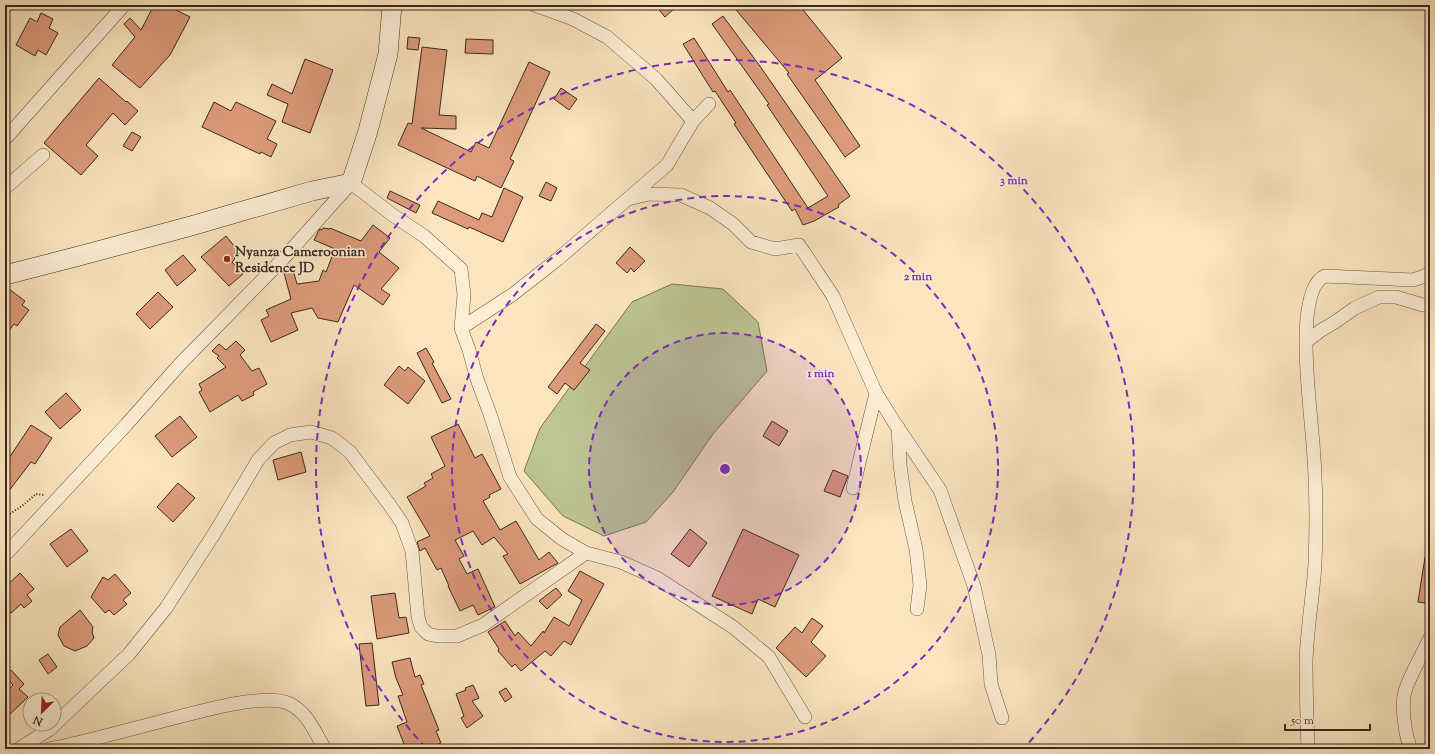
<svg xmlns="http://www.w3.org/2000/svg" width="1435" height="754" font-family="'Sorts Mill Goudy',serif">
	<rect width="100%" height="100%" fill="#fbe5bf"/>
	<filter id="stains"><feTurbulence type="fractalNoise" baseFrequency=".005" numOctaves="4"/><feColorMatrix values="0 0 0 0 .2 0 0 0 0 .09 0 0 0 0 .02 0 0 0 .5 -.17"/></filter>
	<radialGradient id="worn" r=".72"><stop offset=".6" stop-color="#630" stop-opacity="0"/><stop offset="1" stop-color="#630" stop-opacity=".3"/></radialGradient>
	<path fill="#bdc593" stroke="#7c7658" d="M 672,284 L 723,289 L 758,322 L 767,371 L 713,434 L 673,492 L 646,522 L 604,536 L 563,516 L 524,471 L 540,428 L 632,302 Z"/>
	<path fill="#dd9b7c" stroke="#3b271c" d="M 154,5 L 166,5 L 190,17 L 170,55 L 140,88 L 112,65 L 135,37 L 124,24 L 130,18 L 141,30 Z
		M 655,5 L 678,5 L 665,17 Z
		M 732,5 L 799,5 L 842,58 L 815,80 L 860,146 L 845,157 L 787,74 L 789,73 Z
		M 41,13 L 53,19 L 49,28 L 58,33 L 46,55 L 38,50 L 35,56 L 16,45 L 30,18 L 37,22 Z
		M 723,16 L 762,69 L 850,196 L 838,205 L 839,207 L 814,221 L 803,225 L 795,209 L 792,211 L 734,124 L 736,123 L 715,91 L 713,92 L 683,44 L 694,38 L 728,92 L 730,90 L 808,208 L 828,196 L 767,105 L 769,104 L 712,24 Z
		M 408,37 L 420,38 L 418,50 L 407,49 Z
		M 466,39 L 493,40 L 493,54 L 465,53 Z
		M 422,47 L 447,50 L 439,115 L 456,116 L 456,129 L 421,128 L 471,152 L 476,142 L 489,148 L 529,62 L 550,72 L 510,159 L 514,161 L 501,188 L 477,176 L 475,181 L 398,145 L 408,123 L 412,124 Z
		M 305,59 L 333,70 L 310,133 L 282,122 L 288,104 L 267,95 L 272,84 L 292,94 Z
		M 99,78 L 126,102 L 127,101 L 138,111 L 125,125 L 113,113 L 86,145 L 98,156 L 81,175 L 44,143 Z
		M 561,88 L 577,99 L 569,110 L 554,99 Z
		M 214,102 L 231,111 L 236,102 L 276,121 L 267,139 L 277,144 L 271,157 L 261,152 L 260,154 L 202,127 Z
		M 132,132 L 141,137 L 132,151 L 123,146 Z
		M 546,182 L 557,188 L 551,201 L 539,196 Z
		M 504,188 L 523,197 L 503,242 L 469,227 L 468,229 L 432,213 L 438,201 L 479,220 L 482,213 L 492,217 Z
		M 390,191 L 420,205 L 416,213 L 387,198 Z
		M 373,225 L 390,238 L 379,252 L 399,268 L 381,289 L 390,295 L 383,305 L 354,285 L 338,322 L 318,318 L 312,308 L 291,313 L 298,330 L 271,342 L 261,320 L 269,316 L 266,310 L 291,299 L 284,273 L 293,270 L 297,284 L 319,281 L 323,270 L 326,272 L 335,249 L 314,240 L 318,232 L 320,229 L 322,230 L 323,228 L 330,229 L 330,228 L 361,241 Z
		M 226,236 L 240,253 L 234,258 L 235,259 L 232,262 L 243,274 L 229,286 L 201,257 Z
		M 630,247 L 645,261 L 634,272 L 631,268 L 627,273 L 616,263 Z
		M 183,255 L 196,270 L 177,286 L 165,270 Z
		M 5,286 L 25,301 L 22,305 L 29,310 L 17,326 L 14,324 L 5,336 Z
		M 158,292 L 173,307 L 150,329 L 136,314 Z
		M 596,324 L 605,331 L 580,363 L 590,370 L 574,390 L 565,383 L 557,394 L 548,387 Z
		M 236,341 L 245,350 L 240,355 L 252,371 L 259,368 L 267,384 L 253,392 L 254,395 L 242,401 L 238,395 L 210,412 L 199,392 L 202,390 L 199,384 L 226,367 L 217,358 L 219,356 L 212,351 L 219,344 L 226,350 Z
		M 426,348 L 434,362 L 432,363 L 451,399 L 442,403 L 417,353 Z
		M 399,366 L 405,371 L 408,367 L 425,381 L 408,404 L 384,385 Z
		M 66,393 L 81,410 L 60,429 L 45,412 Z
		M 180,416 L 197,437 L 172,457 L 155,436 Z
		M 772,421 L 788,431 L 779,446 L 763,436 Z
		M 458,424 L 475,458 L 482,454 L 501,489 L 489,495 L 490,497 L 483,501 L 500,530 L 516,521 L 539,560 L 549,552 L 558,563 L 520,584 L 503,556 L 508,554 L 494,537 L 482,545 L 473,531 L 455,540 L 464,556 L 459,559 L 467,574 L 478,569 L 495,607 L 478,615 L 473,605 L 460,611 L 448,586 L 449,586 L 441,568 L 437,570 L 425,548 L 420,551 L 417,542 L 430,536 L 407,497 L 426,486 L 424,483 L 433,478 L 431,474 L 445,466 L 431,437 Z
		M 31,425 L 52,438 L 35,464 L 31,462 L 5,496 L 5,455 L 9,458 Z
		M 301,452 L 306,472 L 278,480 L 273,460 Z
		M 833,470 L 848,476 L 840,497 L 824,491 Z
		M 178,483 L 195,498 L 173,522 L 157,507 Z
		M 71,529 L 88,551 L 67,567 L 50,544 Z
		M 690,529 L 707,543 L 689,567 L 671,554 Z
		M 743,529 L 799,555 L 775,607 L 758,599 L 752,614 L 712,596 Z
		M 1425,557 L 1430,558 L 1430,604 L 1418,602 Z
		M 580,571 L 604,584 L 571,645 L 564,641 L 551,656 L 545,651 L 521,671 L 515,664 L 512,667 L 498,651 L 499,649 L 488,632 L 505,621 L 515,636 L 518,632 L 531,646 L 543,631 L 544,633 L 554,617 L 569,626 L 582,600 L 568,591 Z
		M 20,573 L 34,589 L 27,595 L 32,601 L 24,608 L 21,604 L 11,613 L 5,606 L 5,587 Z
		M 115,574 L 131,593 L 123,600 L 127,604 L 114,615 L 109,610 L 105,613 L 91,597 L 103,577 L 108,580 Z
		M 556,588 L 562,595 L 547,609 L 539,601 Z
		M 395,593 L 399,618 L 406,617 L 409,633 L 377,639 L 371,596 Z
		M 80,610 L 93,627 L 92,632 L 94,638 L 87,646 L 75,651 L 64,646 L 58,635 L 60,627 Z
		M 812,618 L 823,626 L 811,642 L 826,656 L 806,677 L 776,648 L 795,627 L 802,633 Z
		M 372,643 L 379,705 L 366,706 L 359,644 Z
		M 48,654 L 57,667 L 48,674 L 39,660 Z
		M 410,658 L 415,677 L 420,675 L 424,684 L 421,685 L 439,730 L 436,731 L 441,743 L 425,749 L 406,749 L 397,726 L 407,722 L 398,696 L 403,695 L 396,678 L 392,662 Z
		M 11,670 L 24,684 L 19,689 L 28,697 L 5,719 L 5,693 L 13,685 L 5,676 Z
		M 473,685 L 479,698 L 472,701 L 483,716 L 467,728 L 461,718 L 464,716 L 456,694 L 466,690 L 465,688 Z
		M 506,688 L 512,697 L 505,702 L 499,692 Z"/>
	<g fill="none" stroke-linecap="round" stroke-linejoin="round">
		<g stroke="#6b5645" stroke-width="14">
			<path id="minor" d="M 534,5 L 573,19 L 607,37 L 656,79 L 693,121
				M 5,139 L 124,5
				M 5,188 L 43,155
				M 628,199 L 649,194 L 681,195 L 710,208 L 733,224 L 751,242 L 775,249 L 799,245 L 833,296 L 876,393 L 853,488
				M 461,328 L 512,295 L 558,259 L 667,165 L 693,121 L 709,104
				M 1306,342 L 1320,331 L 1335,322 L 1355,308 L 1379,297 L 1396,297 L 1423,305 L 1430,305
				M 876,393 L 894,422 L 940,490 L 974,586 L 989,655 L 991,684 L 1002,718
				M 898,427 L 900,465 L 905,501 L 916,549 L 920,585 L 917,609
				M 5,555 L 126,425 L 180,364 L 283,259 L 351,183 L 394,216 L 424,236 L 461,269 L 464,295 L 461,328 L 469,350 L 477,379 L 491,417 L 510,477 L 537,519 L 562,539 L 586,553 L 621,562 L 657,578 L 733,627 L 769,657 L 805,717
				M 19,749 L 50,729 L 129,654 L 166,608 L 214,534 L 258,460 L 274,443 L 290,435 L 311,432 L 332,438 L 350,452 L 389,504 L 402,523 L 412,551 L 418,617 L 421,627 L 428,634 L 437,636 L 457,636 L 483,625 L 586,553
				M 49,749 C 86,742 123,731 159,722 C 187,715 265,691 290,704 C 308,713 315,733 325,749
				M 1308,749 C 1307,720 1306,690 1306,661 C 1307,629 1313,596 1315,564 C 1317,516 1316,469 1311,422 C 1309,393 1295,289 1325,276 L 1413,280 L 1422,277 L 1430,273
				M 1411,749 C 1405,736 1401,705 1405,691 C 1411,673 1422,655 1430,638"/>
		</g>
		<g stroke="#3b271c" stroke-width="20">
			<path id="secondary" d="M 5,275 L 79,256 L 191,226 L 312,191 L 351,183 L 368,131 L 388,54 L 392,5"/>
		</g>
		<path stroke="#3b271c" stroke-width="2" stroke-dasharray="1 2" stroke-linecap="butt" d="M 5,517 L 22,506 L 36,494 L 44,495"/>
		<use href="#minor" stroke="#fceed5" stroke-width="13"/>
		<use href="#secondary" stroke="#fceed5" stroke-width="19"/>
	</g>
	<circle cx="725" cy="469" r="136" fill="#7b2cbf" fill-opacity=".12"/>
	<g fill="none" stroke="#7b2cbf" stroke-width="2" stroke-dasharray="7 5">
		<circle cx="725" cy="469" r="136"/>
		<circle cx="725" cy="469" r="273"/>
		<path d="M426 748A409 409 0 1 1 1024 748"/>
	</g>
	<circle fill="#8f2418" stroke="#fceed5" stroke-width="1.5" cx="227" cy="259" r="4"/>
	<g text-anchor="middle" stroke-width="3" stroke-linejoin="round" paint-order="stroke">
		<g font-size="14" font-weight="bold" fill="#3b271c" stroke="#fceed5" text-anchor="start">
			<text x="235" y="256">Nyanza Cameroonian<tspan x="235" dy="16">Residence JD</tspan></text>
		</g>
	</g>
	<circle cx="725" cy="469" r="6" fill="#7b2cbf" stroke="#fceed5" stroke-width="2"/>
	<g font-size="12" text-anchor="middle" font-weight="bold" fill="#7b2cbf" stroke="#fceed5" stroke-width="3" stroke-linejoin="round" paint-order="stroke">
		<text x="1014" y="184">3 min</text>
		<text x="918" y="280">2 min</text>
		<text x="821" y="377">1 min</text>
	</g>
	<rect width="1435" height="754" fill="none" stroke="#fbe5bf" stroke-width="20"/>
	<rect x="6" y="6" width="1423" height="742" fill="none" stroke="#3b271c" stroke-width="2"/>
	<rect x="10" y="10" width="1415" height="734" fill="none" stroke="#3b271c"/>
	<g transform="translate(42 712) rotate(204)"><circle r="19" fill="#fceed5" stroke="#af9e8b"/>
	<path d="M0-3L7 15L0 10L-7 15Z" fill="#8f2418"/>
	<text y="-6" font-size="11" font-weight="bold" text-anchor="middle" fill="#3b271c">N</text>
	</g>
	<path d="M1285 724v6h85v-6" fill="none" stroke="#3b271c" stroke-width="2"/>
	<text x="1291" y="724" font-size="12" fill="#3b271c" stroke="#fceed5" stroke-width="3" paint-order="stroke">50 m</text>
	<rect width="100%" height="100%" filter="url(#stains)"/>
	<rect width="100%" height="100%" fill="url(#worn)"/>
</svg>
